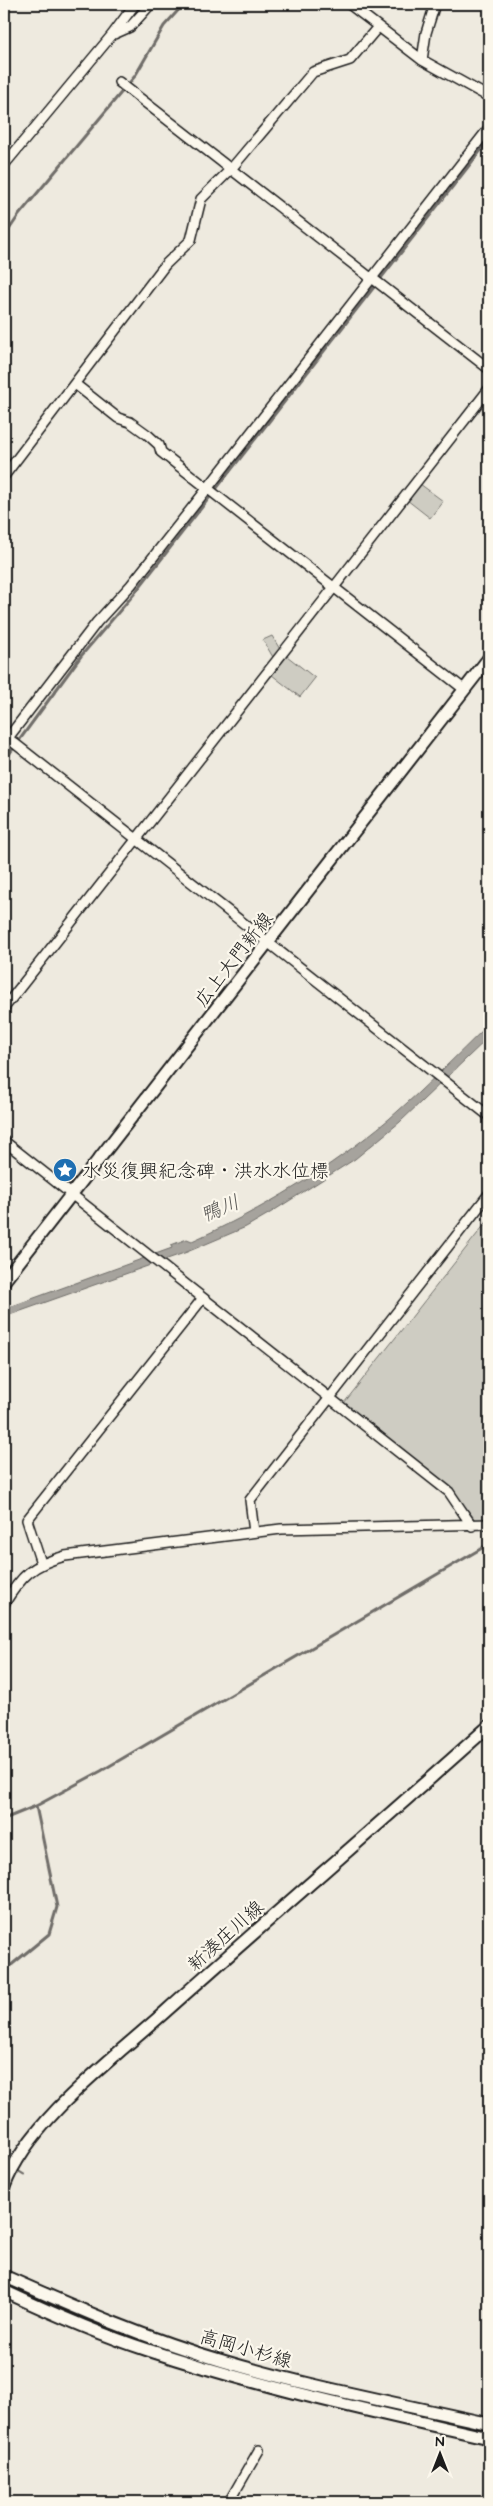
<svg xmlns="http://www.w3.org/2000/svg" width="493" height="2506" font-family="'Architects Daughter','Klee One',sans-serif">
	<rect width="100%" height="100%" fill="#eeeadf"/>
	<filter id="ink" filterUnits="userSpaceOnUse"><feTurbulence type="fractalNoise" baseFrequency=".02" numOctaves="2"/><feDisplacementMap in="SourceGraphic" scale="10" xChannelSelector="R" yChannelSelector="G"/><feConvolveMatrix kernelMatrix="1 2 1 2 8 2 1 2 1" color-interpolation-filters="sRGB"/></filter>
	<g filter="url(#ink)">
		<path fill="#ceccc2" stroke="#75746f" d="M 420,484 L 443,501 L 430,518 L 407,500 Z
			M 272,636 L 281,651 L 274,659 L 263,640 Z
			M 287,656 L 315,678 L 300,697 L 272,675 Z
			M 489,1219 L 489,1529 L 483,1530 L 451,1488 L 344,1403 Z"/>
		<path fill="#a6a39d" stroke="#6f6d69" d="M 489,1024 L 489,1037 L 400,1122 L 355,1159 L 270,1213 L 246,1227 L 187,1252 L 4,1317 L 4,1309 L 172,1248 L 171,1245 L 187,1239 L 192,1241 C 264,1209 329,1169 389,1119 C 424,1089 456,1056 489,1024 Z"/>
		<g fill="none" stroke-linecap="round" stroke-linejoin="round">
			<path stroke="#6f6d69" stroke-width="3" d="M 4,237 L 19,215 L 135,76 L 164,26 L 184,4
				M 4,761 L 81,656 L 134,594 L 489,140
				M 4,1819 L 36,1806 L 101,1771 L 489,1544
				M 4,1971 L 49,1934 L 57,1907 L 36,1806
				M 4,2163 L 11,2167
				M 16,2170 L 24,2175"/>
			<g stroke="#1c1c1c" stroke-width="12">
				<path id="minor" d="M 349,4 L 422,60 L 489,97
					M 112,35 L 130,27 L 151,4
					M 422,60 L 426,33 L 435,4
					M 119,82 L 372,279
					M 4,165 L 112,35 L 135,4
					M 372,278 L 489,369
					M 75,384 L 118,418 L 130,422 L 148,435 L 159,445 L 161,452 L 465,690
					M 4,476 L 165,265 L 191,240 L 201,199 L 231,169 L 313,72 L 350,60 L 378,27
					M 4,735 L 489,1116
					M 4,743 L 97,622 L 131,585 L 207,489 L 489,128
					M 4,1008 C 167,803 327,595 489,389
					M 4,1141 L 449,1492 L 472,1526
					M 254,1532 L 250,1500 L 489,1194
					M 41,1563 L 27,1520 L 203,1298
					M 4,1604 C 22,1575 32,1565 65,1556 L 281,1529 L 489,1524
					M 229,2502 L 259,2450"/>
			</g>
			<g stroke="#1c1c1c" stroke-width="15">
				<path id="major" d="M 4,1281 L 489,658
					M 4,2187 C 28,2121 114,2058 166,2011 C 273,1915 382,1822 489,1726
					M 4,2276 C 76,2308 147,2339 223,2361 C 310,2387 401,2404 489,2424
					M 4,2291 C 51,2313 98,2334 148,2350 C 259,2387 375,2412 489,2438"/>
			</g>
			<use href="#minor" stroke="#fbf7ec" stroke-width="9"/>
			<use href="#major" stroke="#fbf7ec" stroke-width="11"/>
		</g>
	</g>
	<defs>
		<g id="sight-disc" transform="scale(1.25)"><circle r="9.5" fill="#1f6fb2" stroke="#fbf7ec"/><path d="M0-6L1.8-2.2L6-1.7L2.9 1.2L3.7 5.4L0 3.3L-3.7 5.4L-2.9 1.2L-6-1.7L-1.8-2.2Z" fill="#fff"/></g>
	</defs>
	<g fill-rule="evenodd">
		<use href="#sight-disc" x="65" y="1170"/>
	</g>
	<g text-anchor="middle" stroke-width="4.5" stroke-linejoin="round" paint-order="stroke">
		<g font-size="19" fill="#1c1c1c" stroke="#fbf7ec">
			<text transform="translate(233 959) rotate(-52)" y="7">広上大門新線</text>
			<text transform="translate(225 1935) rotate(-42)" y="7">新湊庄川線</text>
			<text transform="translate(246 2348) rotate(16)" y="7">高岡小杉線</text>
		</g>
		<g font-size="19" fill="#1c1c1c" stroke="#fbf7ec" text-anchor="start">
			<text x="82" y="1177">水災復興紀念碑・洪水水位標</text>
		</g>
		<g font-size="20" font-style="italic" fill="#5a5956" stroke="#fbf7ec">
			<text transform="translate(220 1208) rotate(-22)" y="7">鴨川</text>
		</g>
	</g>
	<rect width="493" height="2506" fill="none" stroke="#fbf7ec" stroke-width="20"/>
	<rect x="10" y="10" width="473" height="2486" fill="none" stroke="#1c1c1c" stroke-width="2" filter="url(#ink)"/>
	<g transform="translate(440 2454)" stroke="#fbf7ec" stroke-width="4" paint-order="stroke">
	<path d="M0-4L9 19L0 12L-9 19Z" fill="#1c1c1c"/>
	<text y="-8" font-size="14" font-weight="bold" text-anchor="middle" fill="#1c1c1c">N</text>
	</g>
</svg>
